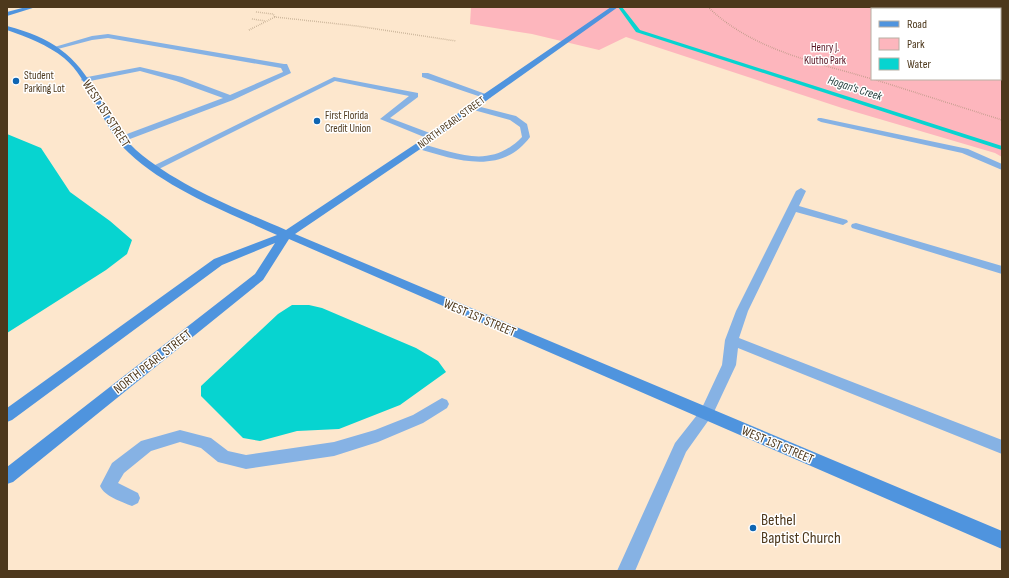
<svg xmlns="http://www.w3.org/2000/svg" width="1009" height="578" font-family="'Sofia Sans Condensed',sans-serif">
	<rect width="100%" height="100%" fill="#fde7cd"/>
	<path fill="#fdb6bd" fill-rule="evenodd" d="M 471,7 L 1002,7 L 1002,157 L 995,153 L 842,108 L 626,37 L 599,50 L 532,34 L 470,24 ZM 872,9 L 1000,9 L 1000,79 L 872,79 Z"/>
	<path fill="#07d4d0" d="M 7,134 L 41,148 L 70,192 L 110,221 L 132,240 L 127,254 L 106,270 L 7,333 Z
		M 292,305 L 309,305 L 322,308 L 416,348 L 438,361 L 446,372 L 400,405 L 339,429 L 297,431 L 260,441 L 243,438 L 201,396 L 201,386 L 278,314 Z"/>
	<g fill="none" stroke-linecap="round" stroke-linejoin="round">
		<path fill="#07d4d0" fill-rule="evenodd" d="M 618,7 L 622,7 L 640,30 L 1002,146 L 1002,150 L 636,32 Z"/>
		<path stroke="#a58f74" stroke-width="1.5" stroke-dasharray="0.5 1.5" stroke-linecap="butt" d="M 708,7 C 752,50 815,62 872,79
			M 256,12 L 273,14 L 275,17 L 357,26 L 456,41
			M 252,19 L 265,21
			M 249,30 L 275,17
			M 873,79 L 1002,120"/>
		<path fill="#86b2e4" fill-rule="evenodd" d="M 108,34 L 284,64 L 287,64 L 291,73 L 233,100 L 122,142 L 118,139 L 119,137 L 223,98 L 176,81 L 140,71 L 85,82 L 81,80 L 82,78 L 140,67 L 182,77 L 230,95 L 283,72 L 281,68 L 108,38 L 92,40 L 54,50 L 51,48 L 92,36 Z
			M 422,73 L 428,73 L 491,96 L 490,98 L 484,98 L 422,77 Z
			M 334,77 L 418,93 L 418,97 L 390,118 L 435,135 L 436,137 L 435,139 L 429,139 L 380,119 L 409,96 L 335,81 L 157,170 L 151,170 L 149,168 Z
			M 470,105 L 473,105 L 516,116 L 527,124 L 530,137 C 501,176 455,160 416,148 L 415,146 L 419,143 C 457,153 490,170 522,137 L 520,127 L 510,120 L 470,109 Z
			M 818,118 L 821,118 L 968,149 L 1002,164 L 1002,170 L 962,153 L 821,122 L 817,120 Z
			M 801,188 L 806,191 L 799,206 L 847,220 L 848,222 L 843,225 L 796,212 L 748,311 L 739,338 L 1002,440 L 1002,454 L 738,348 L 736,365 L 713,414 L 686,452 L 635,571 L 617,571 L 675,443 L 701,410 L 722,365 L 725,340 L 736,311 L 796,191 Z
			M 856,223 L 1002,266 L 1002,274 L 852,228 L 851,226 L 852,224 Z
			M 442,398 L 447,400 L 449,404 L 447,408 L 423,423 L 378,442 L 334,456 L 246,469 L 218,462 L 201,448 L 180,442 L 151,451 L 124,473 L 118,483 L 138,493 L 140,498 L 138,503 L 132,506 C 122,502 104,496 100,486 L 112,463 L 141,441 L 180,430 L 211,438 L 228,451 L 246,455 L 334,442 L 375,430 L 413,415 Z"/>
		<path fill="#4f94de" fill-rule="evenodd" d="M 26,7 L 36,7 L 7,16 L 7,12 Z
			M 611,7 L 618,7 L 490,98 L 435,139 L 295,234 L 1002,531 L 1002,549 L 289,239 L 263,280 L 13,482 L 7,484 L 7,467 L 255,274 L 275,243 L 222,265 L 12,420 L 7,422 L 7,408 L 214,259 L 277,235 C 229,213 167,189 129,153 C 101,127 91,80 64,58 C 48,45 27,37 7,30 L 7,26 C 52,38 75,54 98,95 C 109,115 120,135 136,150 C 176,185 237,209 286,230 L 429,135 L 484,94 Z"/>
	</g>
	<g fill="#0e65b2" stroke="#fff" stroke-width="1.5">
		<circle cx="16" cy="81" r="4"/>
		<circle cx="317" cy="121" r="4"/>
		<circle cx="753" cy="528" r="4"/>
	</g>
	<g text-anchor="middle" stroke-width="3" stroke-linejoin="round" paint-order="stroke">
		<g font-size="11" fill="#581423" stroke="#fff">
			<text x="825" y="51">Henry J.<tspan x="825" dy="13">Klutho Park</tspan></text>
		</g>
		<g font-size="11" fill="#4d381c" stroke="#fff" text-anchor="start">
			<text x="24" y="79">Student<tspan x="24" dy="13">Parking Lot</tspan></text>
			<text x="325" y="119">First Florida<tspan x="325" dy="13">Credit Union</tspan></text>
		</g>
		<g font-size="11" fill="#4d381c" stroke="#fff">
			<text transform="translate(451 122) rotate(-36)" y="4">NORTH PEARL STREET</text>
		</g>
		<g font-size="12" font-style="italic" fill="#1f3a39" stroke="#fff">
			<text transform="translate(855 88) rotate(18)" y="4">Hogan's Creek</text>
		</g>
		<g font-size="13" fill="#4d381c" stroke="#fff">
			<text transform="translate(107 113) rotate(57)" y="5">WEST 1ST STREET</text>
			<text transform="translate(480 317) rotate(23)" y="5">WEST 1ST STREET</text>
			<text transform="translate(152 361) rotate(-38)" y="5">NORTH PEARL STREET</text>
			<text transform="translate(778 444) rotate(23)" y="5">WEST 1ST STREET</text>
		</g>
		<g font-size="16" fill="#4d381c" stroke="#fff" text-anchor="start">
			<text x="761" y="525">Bethel<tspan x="761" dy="18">Baptist Church</tspan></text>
		</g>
	</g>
	<rect width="1009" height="578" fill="none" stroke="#4d381c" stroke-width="16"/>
	<rect x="871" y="8" width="130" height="72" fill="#ffffff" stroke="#b8afa4"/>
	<rect x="879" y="21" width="20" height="6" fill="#4f94de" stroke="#b8afa4"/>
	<text x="907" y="28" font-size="12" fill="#4d381c">Road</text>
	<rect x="879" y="38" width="20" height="12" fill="#fdb6bd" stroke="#b8afa4"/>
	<text x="907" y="48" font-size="12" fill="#4d381c">Park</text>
	<rect x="879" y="58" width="20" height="12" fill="#07d4d0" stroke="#b8afa4"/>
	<text x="907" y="68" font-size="12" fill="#4d381c">Water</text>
</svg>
